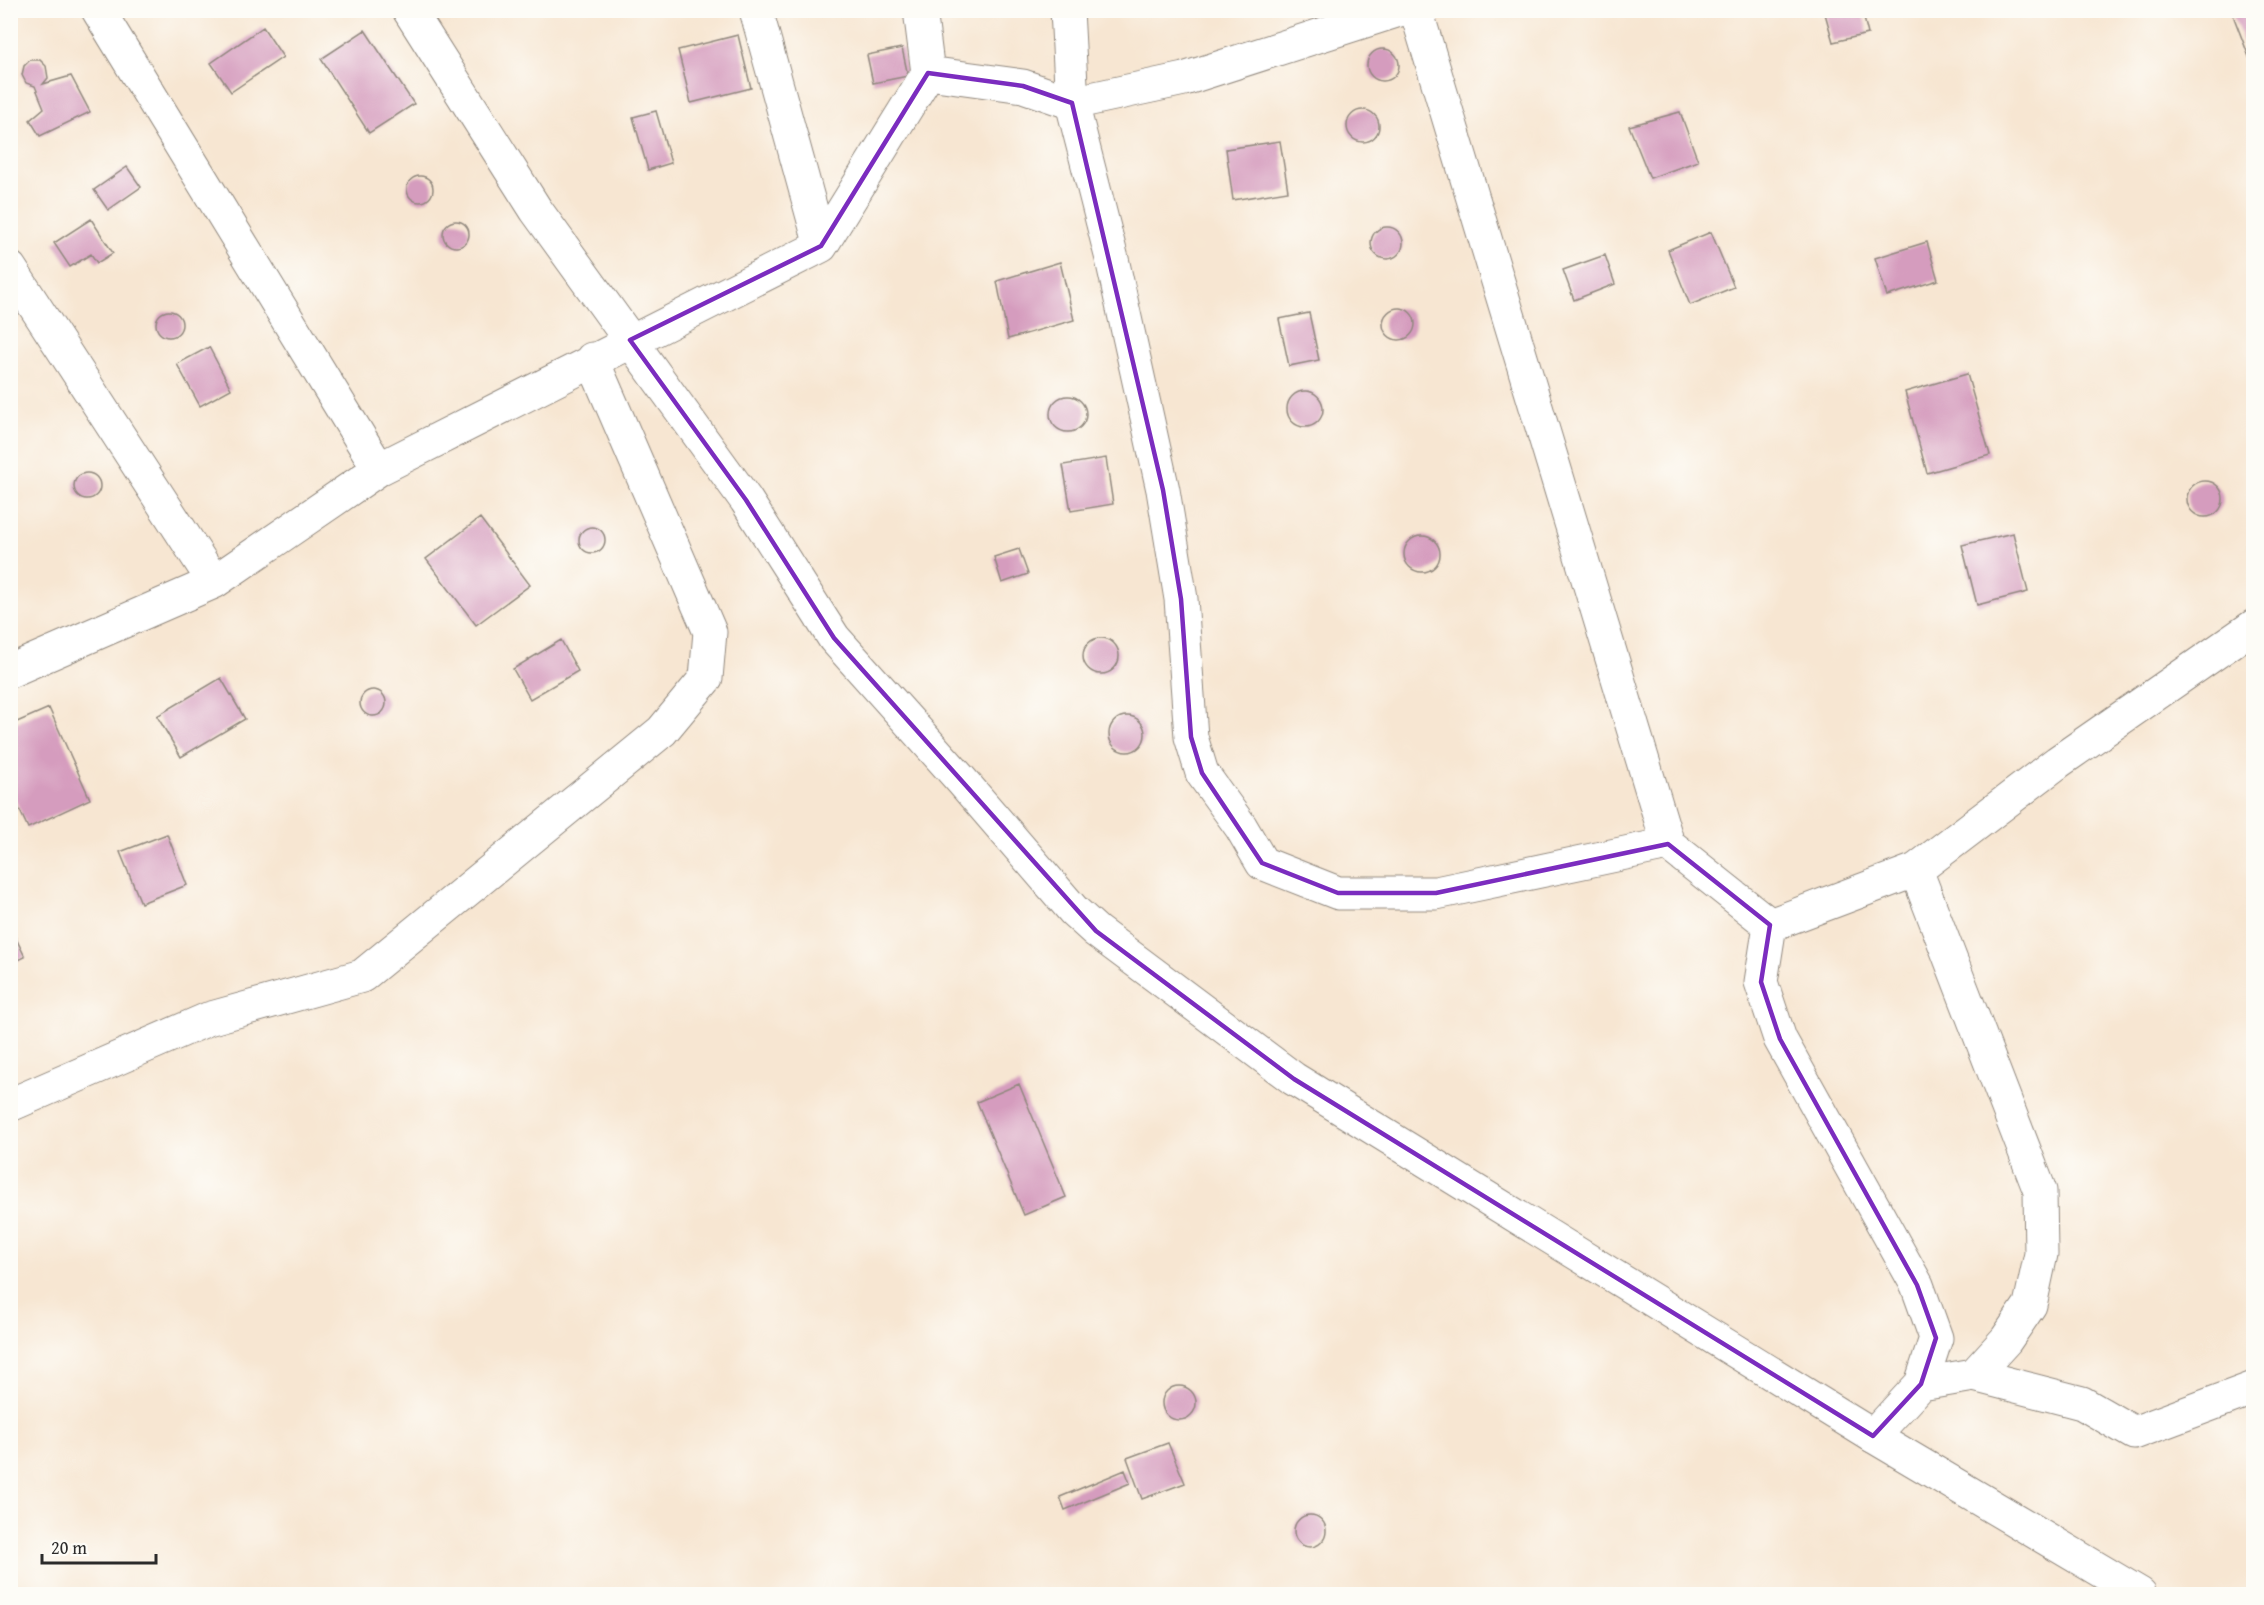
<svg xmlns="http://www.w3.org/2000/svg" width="2264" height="1605" font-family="'Gentium Book Plus',serif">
	<rect width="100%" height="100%" fill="#fdfcf7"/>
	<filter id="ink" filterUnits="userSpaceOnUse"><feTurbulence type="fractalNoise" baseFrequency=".0167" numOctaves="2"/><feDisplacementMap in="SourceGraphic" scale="12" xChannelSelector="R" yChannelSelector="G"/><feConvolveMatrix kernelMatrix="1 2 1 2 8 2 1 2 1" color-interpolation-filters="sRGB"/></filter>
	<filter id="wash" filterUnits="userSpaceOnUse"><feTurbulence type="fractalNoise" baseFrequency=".008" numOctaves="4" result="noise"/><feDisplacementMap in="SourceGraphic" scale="24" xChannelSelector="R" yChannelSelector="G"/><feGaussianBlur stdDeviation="1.35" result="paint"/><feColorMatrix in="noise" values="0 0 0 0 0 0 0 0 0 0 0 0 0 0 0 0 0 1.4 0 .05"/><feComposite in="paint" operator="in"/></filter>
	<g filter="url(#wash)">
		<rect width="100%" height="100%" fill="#f7e6d2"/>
		<g id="blocks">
			<path fill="#d59cbe" d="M 1824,10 L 1862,10 L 1868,34 L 1833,42 Z
				M 2231,10 L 2254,10 L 2254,61 L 2251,62 Z
				M 263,27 L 283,57 L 231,92 L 211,63 Z
				M 365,30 L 414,104 L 369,133 L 321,59 Z
				M 738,35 L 751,88 L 691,103 L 678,50 Z
				M 902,48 L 908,76 L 873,83 L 867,55 Z
				M1367 65a16 16 0 1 1 32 0a16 16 0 1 1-32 0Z
				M 30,60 L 40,60 L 46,66 L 48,78 L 43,84 L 71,76 L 90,112 L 40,136 L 30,120 L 44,108 L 35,86 L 26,83 L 22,75 L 24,66 Z
				M1347 126a16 16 0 1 1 32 0a16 16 0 1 1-32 0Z
				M 656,111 L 671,163 L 648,170 L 633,117 Z
				M 1680,112 L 1698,161 L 1650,178 L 1629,126 Z
				M 1280,141 L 1288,191 L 1233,200 L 1226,149 Z
				M 127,167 L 141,187 L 108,210 L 94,190 Z
				M407 189a13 13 0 1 1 26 0a13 13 0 1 1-26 0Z
				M 91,219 L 113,253 L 97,263 L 91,254 L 70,267 L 54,243 Z
				M443 234a13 13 0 1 1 26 0a13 13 0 1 1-26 0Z
				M1371 243a16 16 0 1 1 32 0a16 16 0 1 1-32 0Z
				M 1711,232 L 1734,287 L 1690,305 L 1668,250 Z
				M 1927,242 L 1938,280 L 1887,296 L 1875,258 Z
				M 1605,255 L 1615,284 L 1574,300 L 1563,270 Z
				M 1060,262 L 1074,320 L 1008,339 L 997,281 Z
				M1383 324a16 16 0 1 1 32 0a16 16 0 1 1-32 0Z
				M156 324a13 13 0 1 1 26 0a13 13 0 1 1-26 0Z
				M 1309,313 L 1319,360 L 1289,366 L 1279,319 Z
				M 209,347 L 231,389 L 200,406 L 177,364 Z
				M 1967,374 L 1990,455 L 1927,473 L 1905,392 Z
				M1287 409a18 18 0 1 1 36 0a18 18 0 1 1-36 0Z
				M1050 414a18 18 0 1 1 36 0a18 18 0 1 1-36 0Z
				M 1106,458 L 1113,504 L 1071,511 L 1063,465 Z
				M74 486a13 13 0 1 1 26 0a13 13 0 1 1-26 0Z
				M2187 499a18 18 0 1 1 36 0a18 18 0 1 1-36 0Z
				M 480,518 L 530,585 L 476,625 L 426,559 Z
				M579 540a13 13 0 1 1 26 0a13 13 0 1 1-26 0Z
				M 2013,533 L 2028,592 L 1977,605 L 1962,545 Z
				M1404 554a18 18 0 1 1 36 0a18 18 0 1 1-36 0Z
				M 1019,549 L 1028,574 L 1002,583 L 994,557 Z
				M1083 656a18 18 0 1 1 36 0a18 18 0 1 1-36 0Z
				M 561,640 L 578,671 L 530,699 L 513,669 Z
				M 221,678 L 245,719 L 181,757 L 157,716 Z
				M360 703a13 13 0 1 1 26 0a13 13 0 1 1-26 0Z
				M 49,708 L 90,799 L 28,828 L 10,789 L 10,725 Z
				M1109 734a18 18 0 1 1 36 0a18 18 0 1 1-36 0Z
				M 167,834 L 187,885 L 141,903 L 120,852 Z
				M 10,926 L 25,957 L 10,964 Z
				M 1019,1084 L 1066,1197 L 1024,1215 L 977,1102 Z
				M1162 1403a17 17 0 1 1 34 0a17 17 0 1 1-34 0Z
				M 1168,1443 L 1185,1483 L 1142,1499 L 1127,1458 Z
				M 1125,1470 L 1130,1483 L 1065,1510 L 1060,1497 Z
				M1294 1531a16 16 0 1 1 32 0a16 16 0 1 1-32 0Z"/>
		</g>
	</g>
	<g filter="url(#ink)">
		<use href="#blocks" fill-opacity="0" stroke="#91887e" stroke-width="1.5"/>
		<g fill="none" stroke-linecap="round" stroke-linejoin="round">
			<g stroke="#91887e" stroke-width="35">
				<path id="street" d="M 98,10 L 379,469
					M 756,10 L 821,246
					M 920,10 L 928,73
					M 1067,10 L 1072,103 L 1112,259 L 1163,490 L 1181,599 L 1191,737 L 1202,773 L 1241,827 L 1262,863 L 1338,893 L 1436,893 L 1668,844 L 1770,925
					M 1416,10 L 1668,844
					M 10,268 L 214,582
					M 10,671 L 214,582 L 379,469 L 821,246 L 928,73 L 1023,86 L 1072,103 L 1184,79 L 1399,10
					M 1916,870 L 2040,1191 L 2041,1254 L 2030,1305 L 2006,1340 L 1974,1375
					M 10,1105 L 208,1019 L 362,976 L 662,731 L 706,678 L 710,632 L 592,359
					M 1921,1384 L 1974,1375 L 2082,1403 L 2134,1433 L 2254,1388
					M 1873,1436 L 1921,1384 L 1936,1338 L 1917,1285 L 1780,1039 L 1761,982 L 1770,925 L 1916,870 L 2058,762 L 2254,626"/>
			</g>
			<g stroke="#91887e" stroke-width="35">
				<path id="secondary" d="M 409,10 L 536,210 L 746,500 L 834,638 L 962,781 L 1074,911 L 1096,931 L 1294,1079 L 1873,1436 L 2140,1594"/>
			</g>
			<use href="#street" stroke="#fff" stroke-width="33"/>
			<use href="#secondary" stroke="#fff" stroke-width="33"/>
		</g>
	</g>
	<path fill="none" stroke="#7b2cbf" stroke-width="4.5" stroke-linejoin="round" d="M 928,73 L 1023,86 L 1072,103 L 1163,490 L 1181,599 L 1191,737 L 1202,773 L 1262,863 L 1338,893 L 1436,893 L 1668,844 L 1770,925 L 1761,982 L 1780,1039 L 1917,1285 L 1936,1338 L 1921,1384 L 1873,1436 L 1294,1079 L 1096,931 L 834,638 L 746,500 L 630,340 L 821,246 Z"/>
	<rect width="2264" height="1605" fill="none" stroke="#fdfcf7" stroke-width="36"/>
	<path d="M42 1554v9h114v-9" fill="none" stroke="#2b2b2b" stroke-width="3"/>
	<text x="51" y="1554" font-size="18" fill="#2b2b2b" stroke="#fdfcf7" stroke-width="4.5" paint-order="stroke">20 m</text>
</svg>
